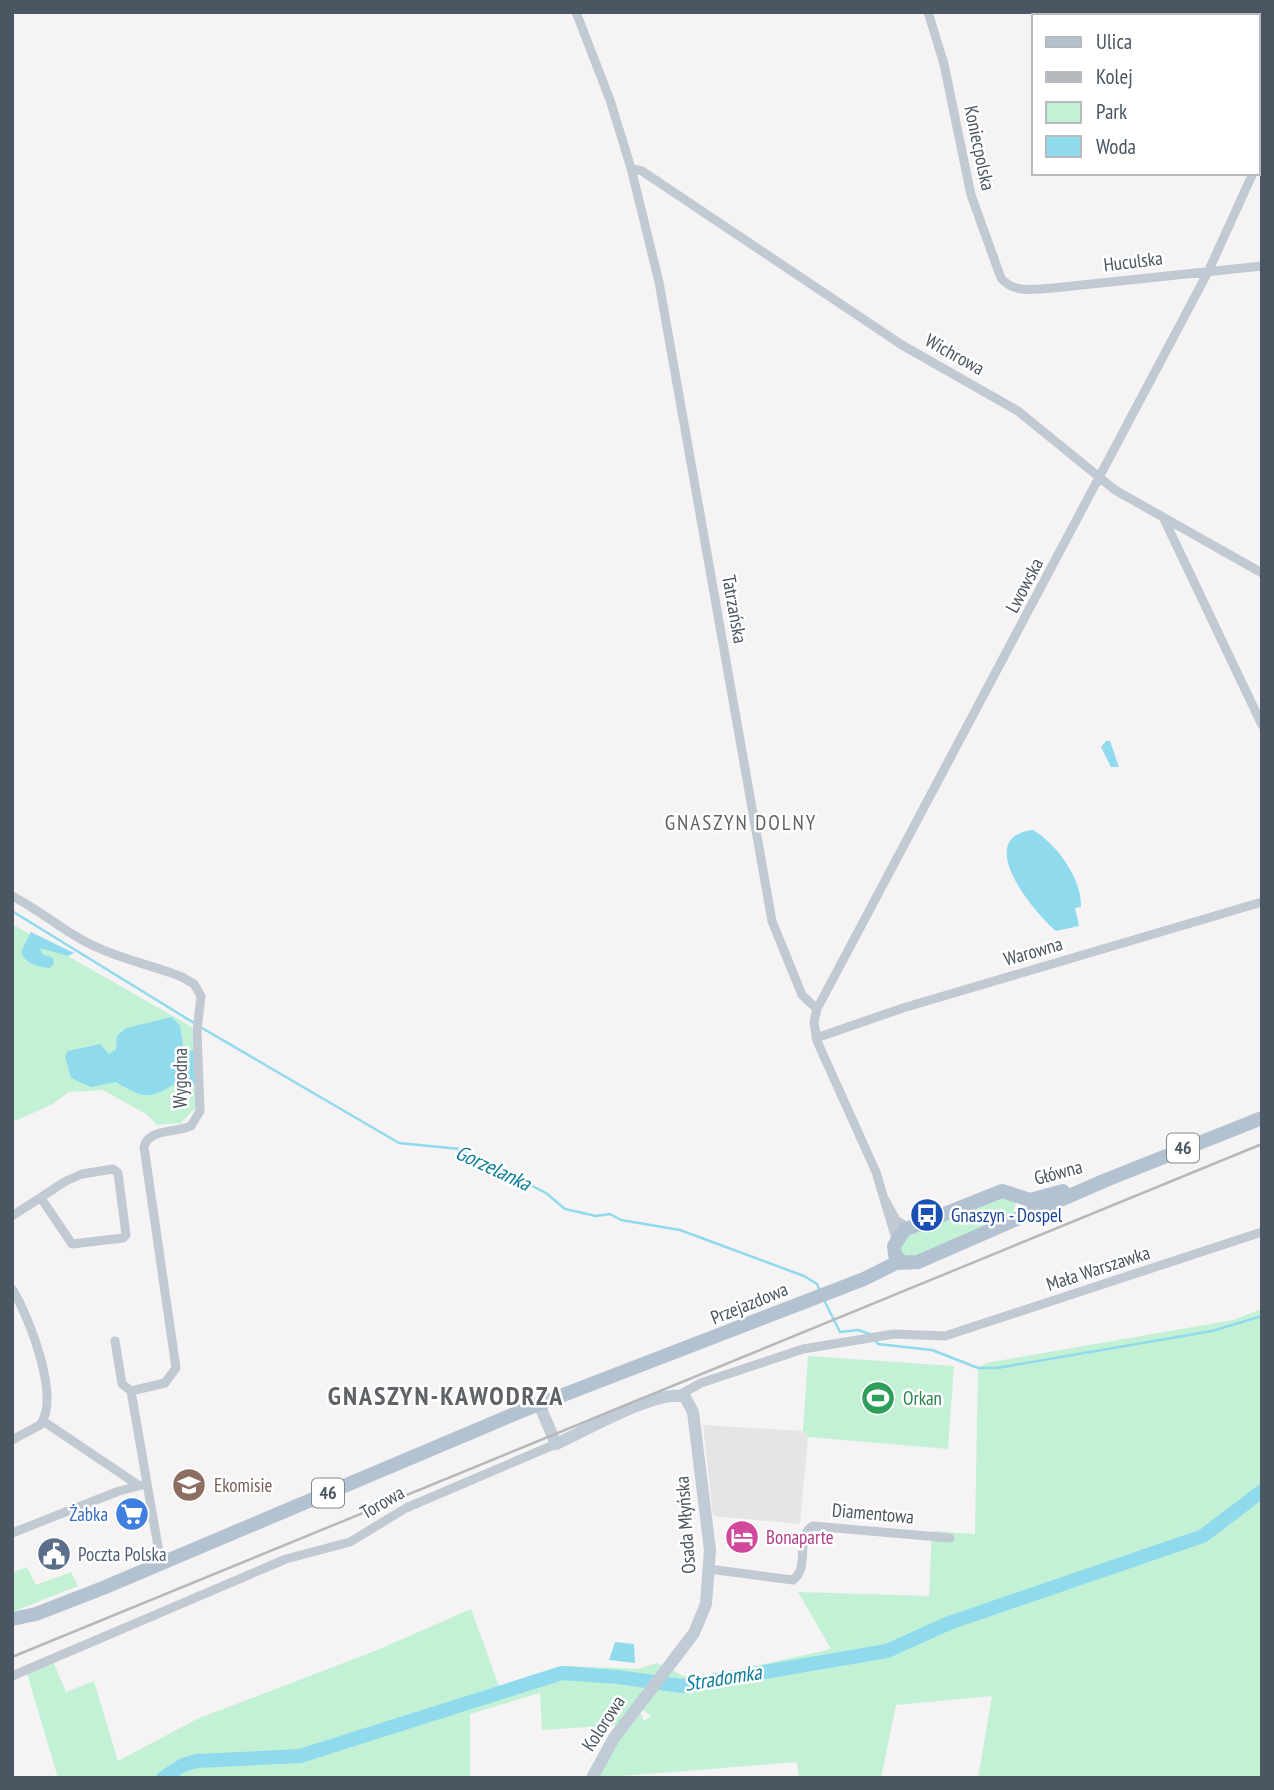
<svg xmlns="http://www.w3.org/2000/svg" width="1274" height="1790" font-family="'PT Sans Narrow',sans-serif">
	<rect width="100%" height="100%" fill="#f5f3f3"/>
	<path fill="#e6e4e5" d="M 703,1425 L 803,1431 L 808,1437 L 800,1524 L 713,1516 Z"/>
	<path fill="#c3f1d5" d="M 12,924 L 192,1027 L 196,1107 L 181,1123 L 157,1125 L 146,1114 L 103,1090 L 69,1092 L 51,1105 L 12,1122 Z
		M 996,1196 L 1016,1202 L 1013,1214 L 918,1258 L 901,1256 L 899,1246 L 909,1235 Z
		M 1262,1309 L 1262,1778 L 978,1778 L 992,1696 L 896,1705 L 881,1778 L 799,1778 L 797,1762 L 596,1778 L 610,1752 L 640,1713 L 644,1721 L 651,1716 L 639,1707 L 670,1668 L 683,1676 L 719,1674 L 831,1649 L 798,1592 L 929,1596 L 932,1531 L 975,1534 L 978,1368 L 986,1363 L 1233,1320 Z
		M 808,1356 L 954,1366 L 948,1449 L 808,1437 L 803,1431 Z
		M 27,1567 L 36,1585 L 71,1572 L 78,1586 L 12,1612 L 12,1573 Z
		M 471,1609 L 499,1686 L 567,1666 L 638,1669 L 657,1663 L 663,1666 L 618,1725 L 542,1730 L 540,1693 L 470,1714 L 470,1778 L 58,1778 L 26,1670 L 52,1659 L 66,1692 L 94,1681 L 118,1761 L 197,1719 L 375,1651 Z"/>
	<path fill="#90daee" d="M 1106,741 L 1110,741 L 1119,767 L 1111,767 L 1101,747 Z
		M 1033,830 C 1057,844 1082,879 1081,907 L 1075,908 L 1079,926 L 1056,931 C 1033,912 972,837 1033,830 Z
		M 31,932 L 74,953 L 68,956 L 40,948 L 42,954 L 53,958 L 54,963 L 50,968 C 36,966 27,965 21,952 Z
		M 172,1017 L 180,1026 L 183,1045 L 175,1055 L 194,1050 L 195,1085 L 181,1080 C 150,1099 148,1101 116,1082 L 91,1087 L 71,1078 L 65,1056 L 68,1051 L 100,1044 L 109,1054 L 116,1050 L 117,1036 L 126,1028 Z
		M 615,1642 L 634,1644 L 635,1663 L 609,1660 Z"/>
	<g fill="none" stroke-linecap="round" stroke-linejoin="round">
		<path stroke="#90daee" stroke-width="2.5" d="M 12,911 L 194,1023
			M 202,1028 L 399,1143 L 460,1149 L 546,1193 L 565,1209 L 596,1216 L 610,1214 L 621,1220 L 680,1230 L 804,1276 L 817,1284 L 820,1291
			M 824,1300 L 840,1332 L 858,1330 L 870,1334
			M 874,1339 L 878,1344 L 932,1350 L 978,1368 L 997,1368 L 1212,1331 L 1262,1316"/>
		<path stroke="#90daee" stroke-width="14" d="M 163,1778 L 183,1765 L 197,1761 L 300,1756 L 562,1673 L 618,1677 L 682,1686 L 887,1651 L 949,1623 L 1203,1536 L 1262,1491"/>
		<path stroke="#c1cad2" stroke-width="9" d="M 576,12 L 610,100 L 631,168 L 659,282 L 772,921 L 802,995 L 817,1009
			M 928,12 L 944,64 L 971,195 L 1001,278 C 1014,294 1034,289 1053,288 L 1262,266
			M 1258,162 L 1262,154
			M 631,168 L 642,171 L 902,345 L 1018,411 L 1115,490 L 1262,573
			M 1164,519 L 1262,725
			M 12,896 C 40,910 63,931 90,944 C 119,959 152,965 182,977 L 194,984 L 201,996 L 197,1031 L 200,1111 L 191,1126 C 177,1133 149,1128 144,1147 L 176,1368 L 165,1383 L 131,1391
			M 816,1038 L 903,1008 L 1262,902
			M 885,1200 L 896,1220 L 909,1228
			M 12,1216 L 66,1181 L 82,1174 L 113,1169 L 118,1173 L 126,1235 L 123,1238 L 72,1244 L 41,1198
			M 896,1239 L 876,1172 L 817,1041 L 814,1022 L 817,1009 L 1208,272 L 1253,173
			M 12,1289 C 29,1316 61,1398 40,1425 L 12,1440
			M 115,1341 L 122,1384 L 131,1391 L 161,1564
			M 679,1395 L 701,1383 L 803,1349 L 894,1334 L 945,1336 L 1262,1232
			M 43,1421 L 138,1485
			M 12,1533 L 119,1491 L 146,1484
			M 709,1569 L 793,1580 C 811,1567 794,1536 813,1526 L 950,1538
			M 12,1676 L 286,1559 L 350,1542 L 406,1508 L 556,1444"/>
		<path stroke="#c1cbd6" stroke-width="12" d="M 542,1411 L 556,1444 C 583,1432 658,1388 685,1397 L 693,1412 L 710,1550 L 706,1604 L 694,1633 L 614,1738 L 592,1778"/>
		<path stroke="#b3c2d1" stroke-width="14" d="M 902,1262 L 895,1255 L 894,1246 L 904,1230 L 1002,1191 L 1030,1200 L 1063,1191
			M 12,1619 L 36,1614 L 103,1588 L 519,1412 L 864,1279 L 896,1263 L 918,1262 L 1106,1180 L 1262,1118"/>
		<path stroke="#b5b8bd" stroke-width="2.5" d="M 12,1657 L 1262,1144"/>
	</g>
	<defs>
		<g id="bus-disc" transform="scale(1.75)"><circle r="9.5" fill="#1a4fb4" stroke="#fff"/><path d="M-5-6H5V4H4V6H2V4H-2V6H-4V4H-5ZM-3.5-4V0h7V-4ZM-3.5 1.2v1.5H-2V1.2ZM2 1.2v1.5H3.5V1.2Z" fill="#fff"/></g>
		<g id="stadium-disc" transform="scale(1.75)"><circle r="9.5" fill="#2e9e5b" stroke="#fff"/><path d="M0-5a6.5 5 0 1 0 0 10a6.5 5 0 1 0 0-10ZM-3.5-1.8h7v3.6h-7Z" fill="#fff"/></g>
		<g id="school-disc" transform="scale(1.75)"><circle r="9.5" fill="#8d6e63" stroke="#fff"/><path d="M0-5L7-2L0 1L-7-2ZM-4 1L0 2.5L4 1V4Q0 6-4 4Z" fill="#fff"/></g>
		<g id="supermarket-disc" transform="scale(1.75)"><circle r="9.5" fill="#3f7fe0" stroke="#fff"/><path d="M-6-5.5h2.5l.6 2H6L4.5 2H-2.5L-4.4-4H-6ZM-1.5 3.2a1.3 1.3 0 1 0 .1 0ZM3 3.2a1.3 1.3 0 1 0 .1 0Z" fill="#fff"/></g>
		<g id="hotel-disc" transform="scale(1.75)"><circle r="9.5" fill="#d1479c" stroke="#fff"/><path d="M-6-4.5h1.5V1H6V5H4.5V3h-9V5H-6ZM-4 0a1.8 1.8 0 1 1 3.6 0ZM.5 0V-2.5h3Q6-2.5 6 0Z" fill="#fff"/></g>
		<g id="civic-disc" transform="scale(1.75)"><circle r="9.5" fill="#5c6f8a" stroke="#fff"/><path d="M-.6-6.5H3V-4.5H.6V-3L4-1V1h2V6H-6V1h2V-1L-.6-3ZM-1.2 2.5V6h2.4V2.5Z" fill="#fff"/></g>
	</defs>
	<g fill-rule="evenodd">
		<use href="#bus-disc" x="927" y="1215"/>
		<use href="#stadium-disc" x="878" y="1398"/>
		<use href="#school-disc" x="189" y="1485"/>
		<use href="#supermarket-disc" x="132" y="1514"/>
		<use href="#hotel-disc" x="742" y="1537"/>
		<use href="#civic-disc" x="54" y="1554"/>
	</g>
	<g text-anchor="middle" stroke-width="5" stroke-linejoin="round" paint-order="stroke">
		<g fill="#fff" stroke="#808990" stroke-width="2">
			<rect x="1167" y="1133.5" width="32" height="29" rx="5"/>
			<rect x="312" y="1478.5" width="32" height="29" rx="5"/>
		</g>
		<g font-size="18" font-weight="bold" fill="#4a5661">
			<text x="1183" y="1154">46</text>
			<text x="328" y="1499">46</text>
		</g>
		<g font-size="19" fill="#4a5661" stroke="#fff">
			<text transform="translate(980 148) rotate(78)" y="7">Koniecpolska</text>
			<text transform="translate(1133 261) rotate(-7)" y="7">Huculska</text>
			<text transform="translate(955 354) rotate(29)" y="7">Wichrowa</text>
			<text transform="translate(1024 585) rotate(-62)" y="7">Lwowska</text>
			<text transform="translate(735 609) rotate(80)" y="7">Tatrzańska</text>
			<text transform="translate(1033 951) rotate(-16)" y="7">Warowna</text>
			<text transform="translate(180 1078) rotate(-90)" y="7">Wygodna</text>
			<text transform="translate(1058 1172) rotate(-15)" y="7">Główna</text>
			<text transform="translate(1098 1268) rotate(-18)" y="7">Mała Warszawka</text>
			<text transform="translate(749 1303) rotate(-22)" y="7">Przejazdowa</text>
			<text transform="translate(382 1502) rotate(-30)" y="7">Torowa</text>
			<text transform="translate(873 1513) rotate(5)" y="7">Diamentowa</text>
			<text transform="translate(685 1525) rotate(-94)" y="7">Osada Młyńska</text>
			<text transform="translate(603 1723) rotate(-57)" y="7">Kolorowa</text>
		</g>
		<g font-size="19" fill="#164399" stroke="#fff" text-anchor="start">
			<text x="951" y="1222">Gnaszyn - Dospel</text>
		</g>
		<g font-size="19" fill="#27864d" stroke="#fff" text-anchor="start">
			<text x="903" y="1405">Orkan</text>
		</g>
		<g font-size="19" fill="#785e54" stroke="#fff" text-anchor="start">
			<text x="214" y="1492">Ekomisie</text>
		</g>
		<g font-size="19" fill="#366cbe" stroke="#fff" text-anchor="end">
			<text x="108" y="1521">Żabka</text>
		</g>
		<g font-size="19" fill="#b23c85" stroke="#fff" text-anchor="start">
			<text x="766" y="1544">Bonaparte</text>
		</g>
		<g font-size="19" fill="#4e5e75" stroke="#fff" text-anchor="start">
			<text x="78" y="1561">Poczta Polska</text>
		</g>
		<g font-size="21" letter-spacing="2" fill="#5f6368" stroke="#fff">
			<text x="741" y="830">GNASZYN DOLNY</text>
		</g>
		<g font-size="21" font-style="italic" fill="#0c7c9b" stroke="#fff">
			<text transform="translate(493 1168) rotate(25)" y="7">Gorzelanka</text>
			<text transform="translate(723 1678) rotate(-9)" y="7">Stradomka</text>
		</g>
		<g font-size="26" font-weight="bold" letter-spacing="2" fill="#5f6368" stroke="#fff">
			<text x="446" y="1405">GNASZYN-KAWODRZA</text>
		</g>
	</g>
	<rect width="1274" height="1790" fill="none" stroke="#4a5661" stroke-width="28"/>
	<rect x="1032" y="14" width="228" height="161" fill="#ffffff" stroke="#b7bbc0" stroke-width="2"/>
	<rect x="1046" y="37" width="35" height="10" fill="#b3c2d1" stroke="#b7bbc0" stroke-width="2"/>
	<text x="1096" y="49" font-size="21" fill="#4a5661">Ulica</text>
	<rect x="1046" y="72" width="35" height="10" fill="#b5b8bd" stroke="#b7bbc0" stroke-width="2"/>
	<text x="1096" y="84" font-size="21" fill="#4a5661">Kolej</text>
	<rect x="1046" y="102" width="35" height="21" fill="#c3f1d5" stroke="#b7bbc0" stroke-width="2"/>
	<text x="1096" y="119" font-size="21" fill="#4a5661">Park</text>
	<rect x="1046" y="136" width="35" height="21" fill="#90daee" stroke="#b7bbc0" stroke-width="2"/>
	<text x="1096" y="154" font-size="21" fill="#4a5661">Woda</text>
</svg>
